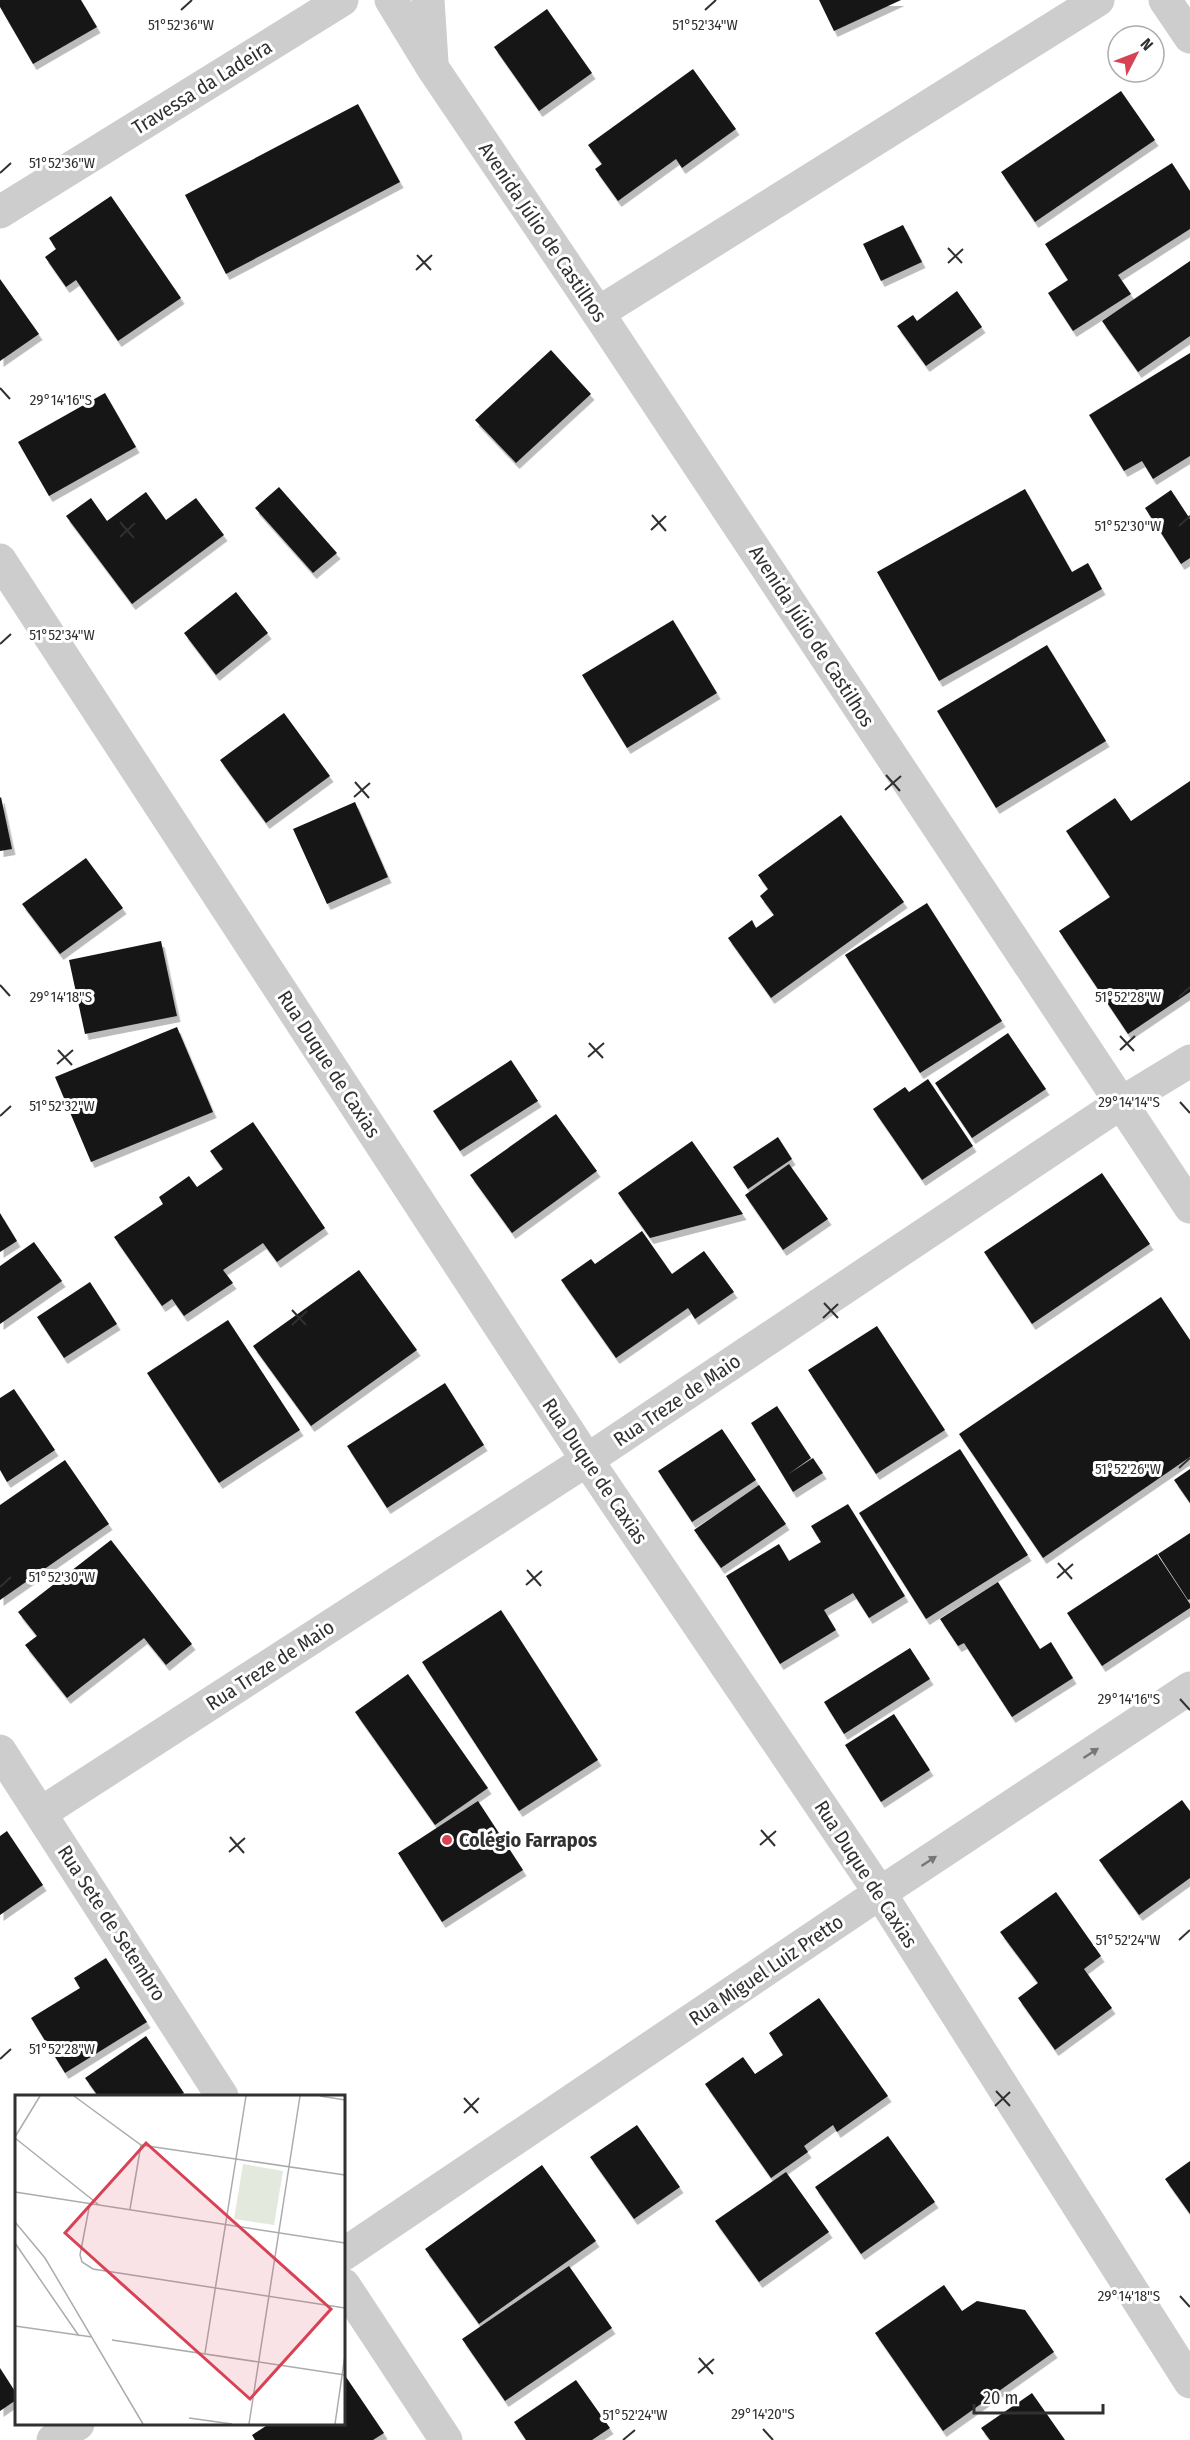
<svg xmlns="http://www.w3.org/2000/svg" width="1190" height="2440" font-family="'Fira Sans Condensed',sans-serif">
	<defs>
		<filter id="shadow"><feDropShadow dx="3.5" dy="6" stdDeviation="0" flood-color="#0004"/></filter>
	</defs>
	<rect width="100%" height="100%" fill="#fff"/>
	<path fill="#171717" filter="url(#shadow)" d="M 0,0 L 81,0 L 97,27 L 33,64 L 0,7 Z
		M 819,0 L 901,0 L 834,31 Z
		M 547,9 L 592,73 L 539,111 L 494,47 Z
		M 693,69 L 736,129 L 682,168 L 676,159 L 618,201 L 595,169 L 602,164 L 588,145 Z
		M 1121,91 L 1155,140 L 1035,222 L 1001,172 Z
		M 358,104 L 400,182 L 226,274 L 185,195 Z
		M 1172,163 L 1190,191 L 1190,229 L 1118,275 L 1131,294 L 1073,331 L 1048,293 L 1068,280 L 1045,244 Z
		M 111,196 L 181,298 L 118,341 L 76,280 L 66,287 L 45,257 L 56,249 L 49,238 Z
		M 903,225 L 922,262 L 881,281 L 863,244 Z
		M 1190,261 L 1190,336 L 1138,372 L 1102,321 Z
		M 0,279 L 39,334 L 0,361 Z
		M 957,291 L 982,327 L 926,366 L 897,326 L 913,315 L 917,321 Z
		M 551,350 L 591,394 L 516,463 L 475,420 Z
		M 1190,353 L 1190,456 L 1153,479 L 1142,461 L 1124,471 L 1089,415 Z
		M 105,393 L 136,447 L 49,496 L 18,442 Z
		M 279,487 L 337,553 L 313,573 L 255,508 Z
		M 1025,489 L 1072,572 L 1088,563 L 1102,589 L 939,681 L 877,572 Z
		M 1171,490 L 1190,519 L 1190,558 L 1181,564 L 1145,508 Z
		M 146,492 L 166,520 L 196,498 L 224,535 L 132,604 L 66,516 L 91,498 L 107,521 Z
		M 236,592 L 268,633 L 216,675 L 184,633 Z
		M 673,620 L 717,693 L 627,748 L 582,675 Z
		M 1047,645 L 1106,741 L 996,808 L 937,711 Z
		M 284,713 L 330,776 L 266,823 L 220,760 Z
		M 1190,781 L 1190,992 L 1128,1034 L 1059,931 L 1110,897 L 1066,831 L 1115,798 L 1131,821 Z
		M 1,797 L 12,849 L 0,851 L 0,798 Z
		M 355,802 L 388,877 L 327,904 L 293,829 Z
		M 841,815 L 904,902 L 771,998 L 728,938 L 752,920 L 756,928 L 774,915 L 760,896 L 768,889 L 758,875 Z
		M 86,858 L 123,908 L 60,954 L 22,904 Z
		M 927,903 L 1002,1021 L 920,1073 L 845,955 Z
		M 161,941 L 177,1016 L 85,1034 L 69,960 Z
		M 177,1027 L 213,1112 L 91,1162 L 55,1077 Z
		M 1008,1033 L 1046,1089 L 972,1138 L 935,1083 Z
		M 511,1060 L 538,1101 L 460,1151 L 433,1111 Z
		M 928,1079 L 973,1146 L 922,1180 L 873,1109 L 905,1087 L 909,1092 Z
		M 556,1114 L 597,1171 L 512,1233 L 470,1175 Z
		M 253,1122 L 325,1228 L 277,1262 L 263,1243 L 223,1270 L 233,1283 L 184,1316 L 172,1299 L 162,1306 L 114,1237 L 163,1204 L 159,1197 L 189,1176 L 197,1187 L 223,1169 L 210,1151 Z
		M 778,1137 L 792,1159 L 748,1189 L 733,1167 Z
		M 692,1141 L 743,1214 L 650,1238 L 618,1193 Z
		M 789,1164 L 828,1219 L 783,1250 L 745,1195 Z
		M 1102,1173 L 1150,1244 L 1032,1324 L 984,1252 Z
		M 0,1213 L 17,1241 L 0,1252 Z
		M 642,1231 L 672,1274 L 704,1251 L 734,1292 L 695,1319 L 688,1308 L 616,1358 L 561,1280 L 591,1259 L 595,1264 Z
		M 34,1242 L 62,1281 L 0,1324 L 0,1266 Z
		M 359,1270 L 417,1350 L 311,1426 L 253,1346 Z
		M 90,1282 L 117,1324 L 64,1358 L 37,1317 Z
		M 1161,1297 L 1190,1340 L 1190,1457 L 1043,1558 L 959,1434 Z
		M 228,1320 L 300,1430 L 219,1483 L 147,1373 Z
		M 877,1326 L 945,1430 L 876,1474 L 808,1370 Z
		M 445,1383 L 484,1445 L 387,1508 L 347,1446 Z
		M 14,1389 L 55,1450 L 7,1482 L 0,1470 L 0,1398 Z
		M 777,1406 L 811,1458 L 787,1475 L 813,1458 L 823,1473 L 793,1492 L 751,1423 Z
		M 722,1429 L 756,1480 L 692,1522 L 658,1471 Z
		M 960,1449 L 1028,1555 L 926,1619 L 859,1513 Z
		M 65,1460 L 109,1524 L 0,1600 L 0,1505 Z
		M 1190,1469 L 1190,1503 L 1174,1480 Z
		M 759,1485 L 786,1524 L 721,1568 L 694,1530 Z
		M 848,1504 L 905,1596 L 869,1618 L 853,1593 L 824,1610 L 836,1630 L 780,1664 L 726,1576 L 779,1544 L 789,1561 L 821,1542 L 811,1526 Z
		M 1190,1533 L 1190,1599 L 1188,1600 L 1158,1554 Z
		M 111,1540 L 192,1644 L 166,1665 L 144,1638 L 67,1698 L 25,1645 L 37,1636 L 18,1612 Z
		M 1157,1554 L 1190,1604 L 1190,1608 L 1102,1666 L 1067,1613 Z
		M 998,1582 L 1040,1649 L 1051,1642 L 1073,1678 L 1012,1717 L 964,1643 L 958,1646 L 940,1619 Z
		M 501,1610 L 598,1760 L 519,1811 L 422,1662 Z
		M 910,1648 L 930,1679 L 844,1734 L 824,1702 Z
		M 408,1674 L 488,1788 L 435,1825 L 355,1712 Z
		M 894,1714 L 930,1770 L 881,1802 L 845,1745 Z
		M 1182,1800 L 1190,1811 L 1190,1878 L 1139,1915 L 1099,1860 Z
		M 478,1801 L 523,1870 L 442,1922 L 398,1853 Z
		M 7,1831 L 43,1885 L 0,1915 L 0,1836 Z
		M 1056,1892 L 1101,1956 L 1084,1969 L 1112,2008 L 1055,2050 L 1018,1998 L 1038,1983 L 1000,1932 Z
		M 106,1958 L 147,2022 L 65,2073 L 31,2018 L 80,1988 L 74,1978 Z
		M 819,1998 L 888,2096 L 837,2132 L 833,2125 L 804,2146 L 808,2152 L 771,2178 L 705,2084 L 743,2057 L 755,2074 L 783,2055 L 769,2033 Z
		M 146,2036 L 184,2093 L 178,2096 L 98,2096 L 85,2078 Z
		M 637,2125 L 680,2187 L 634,2219 L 590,2157 Z
		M 888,2136 L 935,2202 L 861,2254 L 815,2187 Z
		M 1190,2161 L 1190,2214 L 1165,2179 Z
		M 542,2165 L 596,2241 L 479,2324 L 425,2249 Z
		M 786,2172 L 829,2232 L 759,2282 L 715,2221 Z
		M 569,2266 L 612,2328 L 505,2401 L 462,2339 Z
		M 944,2285 L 962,2311 L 977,2301 L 1025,2310 L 1054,2352 L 943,2431 L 875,2333 Z
		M 0,2368 L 16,2393 L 16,2400 L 0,2411 Z
		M 344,2374 L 384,2433 L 373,2440 L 255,2440 L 252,2435 L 269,2424 L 344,2424 Z
		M 576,2380 L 610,2428 L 592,2440 L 526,2440 L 514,2422 Z
		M 1032,2393 L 1065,2440 L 990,2440 L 981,2428 Z"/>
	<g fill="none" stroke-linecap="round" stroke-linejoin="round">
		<path stroke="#cdcdcd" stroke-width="33" d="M 0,212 L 342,0
			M 598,313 L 1098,0
			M 0,560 L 587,1460 L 880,1893 L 1190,2382
			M 0,1751 L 222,2096
			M 41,1813 L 587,1460 L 1121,1103 L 1190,1061
			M 344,2254 L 880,1893 L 1190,1688
			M 344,2285 L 446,2440
			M 53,2440 L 78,2424"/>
		<path stroke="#cdcdcd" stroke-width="33" d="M 391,0 L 432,67 L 598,313 L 1190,1207
			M 428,0 L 432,62
			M 1165,0 L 1190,37"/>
	</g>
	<defs><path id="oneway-solid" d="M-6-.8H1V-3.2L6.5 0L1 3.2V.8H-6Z" transform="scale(1.5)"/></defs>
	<g fill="#777">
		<use href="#oneway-solid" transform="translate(1091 1753) rotate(-33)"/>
		<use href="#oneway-solid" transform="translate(929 1861) rotate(-33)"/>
	</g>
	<path fill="none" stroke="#303030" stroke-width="2" d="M 181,10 L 192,0M 705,10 L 716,0M 0,173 L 11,163M 948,248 L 962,263M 417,255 L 431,270M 948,263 L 963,249M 416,270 L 432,255M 0,388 L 10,399M 652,515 L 666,531M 120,522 L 134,538M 1179,526 L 1190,516M 651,530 L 666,516M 120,537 L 135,523M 0,644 L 11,634M 886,775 L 900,791M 355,782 L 369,798M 885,790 L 901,776M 354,797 L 370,783M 0,985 L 10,996M 1179,997 L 1190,987M 1120,1036 L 1134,1051M 589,1043 L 603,1058M 58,1050 L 72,1065M 1120,1050 L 1135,1036M 588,1057 L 604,1043M 57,1064 L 73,1050M 1180,1102 L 1190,1113M 0,1116 L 11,1106M 824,1303 L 838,1318M 292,1310 L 306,1325M 823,1318 L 838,1304M 292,1325 L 307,1311M 1179,1468 L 1190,1458M 1058,1563 L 1072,1579M 527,1570 L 541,1586M 1057,1578 L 1073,1564M 526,1585 L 542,1571M 0,1587 L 11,1577M 1180,1699 L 1190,1710M 761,1830 L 775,1846M 230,1837 L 244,1853M 760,1845 L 776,1831M 229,1852 L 245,1838M 1179,1940 L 1190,1930M 0,2059 L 11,2049M 996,2091 L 1010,2106M 464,2098 L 478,2113M 995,2106 L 1010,2092M 464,2113 L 479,2098M 1180,2296 L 1190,2307M 699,2358 L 713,2374M 698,2373 L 714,2359M 763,2429 L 773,2440M 623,2440 L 635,2430"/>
	<circle fill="#d84255" stroke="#fff" stroke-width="2" cx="447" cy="1840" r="6"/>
	<g text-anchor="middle" stroke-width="6" stroke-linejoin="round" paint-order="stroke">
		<g font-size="20" fill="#303030" stroke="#fff">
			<text transform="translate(202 87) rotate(-32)" y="7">Travessa da Ladeira</text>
			<text transform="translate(543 232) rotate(56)" y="7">Avenida Júlio de Castilhos</text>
			<text transform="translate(812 636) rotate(57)" y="7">Avenida Júlio de Castilhos</text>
			<text transform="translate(329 1064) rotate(57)" y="7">Rua Duque de Caxias</text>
			<text transform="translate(677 1400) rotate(-34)" y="7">Rua Treze de Maio</text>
			<text transform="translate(595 1471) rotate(56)" y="7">Rua Duque de Caxias</text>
			<text transform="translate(270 1665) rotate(-33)" y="7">Rua Treze de Maio</text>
			<text transform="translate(866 1874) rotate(57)" y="7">Rua Duque de Caxias</text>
			<text transform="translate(112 1923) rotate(57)" y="7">Rua Sete de Setembro</text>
			<text transform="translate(766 1970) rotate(-34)" y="7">Rua Miguel Luiz Pretto</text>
		</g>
		<g font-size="20" font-weight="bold" fill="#303030" stroke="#fff" text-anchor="start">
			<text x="459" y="1847">Colégio Farrapos</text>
		</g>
	</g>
	<g transform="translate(15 2095)">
		<rect width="330" height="330" fill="#fff"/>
		<path d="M 228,69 L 268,76 L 259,130 L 219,124 Z" fill="#e4e9dd"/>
		<path fill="none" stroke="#acacac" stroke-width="1.5" d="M 59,1 L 126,50 L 330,80M 305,1 L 330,5M 0,42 L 25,1M 0,43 L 84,110M 0,97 L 330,148M 75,108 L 65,160 L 67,167 L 78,174 L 330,213M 115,114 L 126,50M 0,127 L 30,163 L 128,329M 0,148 L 64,241M 0,231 L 77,242M 97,245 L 330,280M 190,258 L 231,1M 174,323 L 217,329M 234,329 L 285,1M 320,329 L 330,260"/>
		<path fill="#d84255" fill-opacity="0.15" stroke="#d84255" stroke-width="3" d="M 131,48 L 316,214 L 235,304 L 50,138 Z"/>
		<rect width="330" height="330" fill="none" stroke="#303030" stroke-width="3"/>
	</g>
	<g font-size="15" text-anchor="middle" fill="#303030" stroke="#fff" stroke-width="6" stroke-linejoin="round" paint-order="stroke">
		<text x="181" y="30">51°52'36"W</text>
		<text x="705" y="30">51°52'34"W</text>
		<text x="62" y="168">51°52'36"W</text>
		<text x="61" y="405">29°14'16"S</text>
		<text x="1128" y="531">51°52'30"W</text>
		<text x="62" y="640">51°52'34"W</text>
		<text x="61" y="1002">29°14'18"S</text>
		<text x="1128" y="1002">51°52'28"W</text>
		<text x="1129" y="1107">29°14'14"S</text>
		<text x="62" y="1111">51°52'32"W</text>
		<text x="1128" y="1474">51°52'26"W</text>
		<text x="62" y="1582">51°52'30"W</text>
		<text x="1129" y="1704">29°14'16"S</text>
		<text x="1128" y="1945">51°52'24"W</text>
		<text x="62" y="2054">51°52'28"W</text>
		<text x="1129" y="2301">29°14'18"S</text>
		<text x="763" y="2419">29°14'20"S</text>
		<text x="635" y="2420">51°52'24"W</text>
	</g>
	<g transform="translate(1136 54) rotate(48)"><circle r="28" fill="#ffffff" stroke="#acacac" stroke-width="1.5"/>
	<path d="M0-4.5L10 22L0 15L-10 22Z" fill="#d84255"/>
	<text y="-9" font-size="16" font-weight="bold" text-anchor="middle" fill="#303030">N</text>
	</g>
	<path d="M974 2404v9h129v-9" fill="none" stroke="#303030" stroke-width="3"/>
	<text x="983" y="2404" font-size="18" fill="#303030" stroke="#ffffff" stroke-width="4.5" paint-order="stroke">20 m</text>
</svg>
